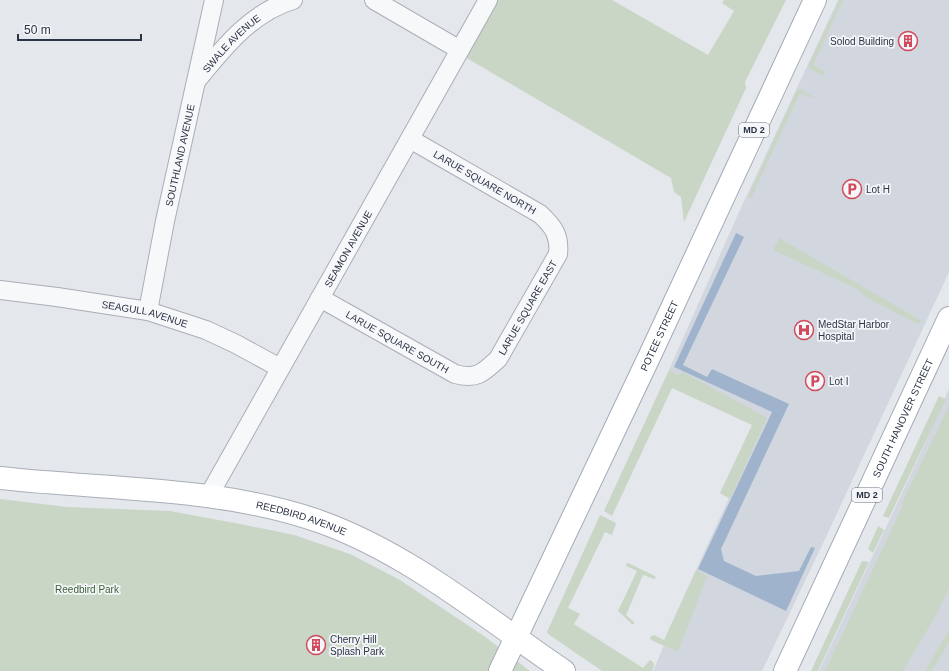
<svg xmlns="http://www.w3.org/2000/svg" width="949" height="671" font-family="Helvetica,sans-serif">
	<rect width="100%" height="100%" fill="#e4e7ec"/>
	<path fill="#d2d6de" d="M 838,0 L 949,0 L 949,272 L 826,537 L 762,671 L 653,671 L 696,570 L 764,422 L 669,370 L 739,212 Z
		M 949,389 L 949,671 L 819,671 L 924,446 Z"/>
	<path fill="#c9d6c5" d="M 498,0 L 612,0 L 708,55 L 734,11 L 722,3 L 724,0 L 786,0 L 745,82 L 746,88 L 684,222 L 681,197 L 674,192 L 671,178 L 465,57 Z
		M 839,0 L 843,0 L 813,65 L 825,72 L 823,76 L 808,67 L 830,19 L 832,18 Z
		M 800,89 L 813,97 L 812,98 L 800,93 L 751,198 L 748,197 L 796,92 Z
		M 779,238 L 922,321 L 918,324 L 867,298 L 857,289 L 851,286 L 773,250 Z
		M 669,370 L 678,375 L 683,372 L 767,418 L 730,499 L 720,493 L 752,425 L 672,388 L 612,516 L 604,511 Z
		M 939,396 L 946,399 L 889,518 L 883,516 Z
		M 949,406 L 949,588 L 936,615 L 903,671 L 825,671 L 903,505 L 902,503 Z
		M 0,499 L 67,507 L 170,511 L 240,524 L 294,535 L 350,554 L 400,580 L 484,636 L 530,671 L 0,671 Z
		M 600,515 L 616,523 L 612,535 L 605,532 L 568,608 L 580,614 L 574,624 L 643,668 L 650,660 L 653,662 L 654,666 L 652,671 L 602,671 L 548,634 L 547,632 Z
		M 878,526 L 884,530 L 873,553 L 868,549 Z
		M 862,561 L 869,562 L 818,671 L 811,671 Z
		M 628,563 L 655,576 L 656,578 L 654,579 L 643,575 L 626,615 L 634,622 L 634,624 L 632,624 L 618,611 L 637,571 L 626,566 L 626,564 Z
		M 696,570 L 707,576 L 678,652 L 651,640 L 650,637 L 654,635 L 664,640 Z
		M 949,630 L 949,642 L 932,671 L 925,671 Z"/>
	<path fill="#9fb4cc" d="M 736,233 L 744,237 L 683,365 L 707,377 L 712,369 L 789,404 L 721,549 L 724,561 L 756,576 L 799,571 L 811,547 L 815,548 L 786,611 L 698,569 L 772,412 L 674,367 Z"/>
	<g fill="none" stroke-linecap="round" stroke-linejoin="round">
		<g stroke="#a9aeb7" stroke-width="20">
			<g id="street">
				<path d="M 374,0 L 460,50"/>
				<path id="s1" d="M 198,79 C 224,47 252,12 293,0"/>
				<path id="s2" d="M 0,290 L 57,297 L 148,311 L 206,330 L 236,344 L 280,368"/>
				<path id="s3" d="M 320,298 L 455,374 C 476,380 483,373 498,359 L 558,254 C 560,235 553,226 540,214 L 410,139"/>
				<path id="s4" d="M 148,311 L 165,221 L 214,0"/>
				<path id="s5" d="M 208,497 L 488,0"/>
			</g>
		</g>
		<g stroke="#a9aeb7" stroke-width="24">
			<g id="secondary">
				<path id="s6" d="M 0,478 C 106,490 220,486 321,522 C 410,554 487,619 564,671"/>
			</g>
		</g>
		<g stroke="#a3abb8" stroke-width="24">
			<g id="primary">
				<path id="s7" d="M 500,671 L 651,353 L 815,0"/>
				<path id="s8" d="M 785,671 L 949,318"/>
			</g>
		</g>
		<use href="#street" stroke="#f7f8fa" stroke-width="18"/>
		<use href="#secondary" stroke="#fff" stroke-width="22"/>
		<use href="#primary" stroke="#fff" stroke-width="22"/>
	</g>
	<defs>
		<g id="building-ring" transform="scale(1)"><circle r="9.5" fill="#f4f6f9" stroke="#d1495b" stroke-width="1.5"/><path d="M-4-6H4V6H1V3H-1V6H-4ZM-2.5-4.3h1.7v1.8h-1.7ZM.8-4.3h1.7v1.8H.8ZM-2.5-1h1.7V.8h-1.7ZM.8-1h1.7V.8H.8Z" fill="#d1495b"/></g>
		<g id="parking-ring" transform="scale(1)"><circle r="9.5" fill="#f4f6f9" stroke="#d1495b" stroke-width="1.5"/><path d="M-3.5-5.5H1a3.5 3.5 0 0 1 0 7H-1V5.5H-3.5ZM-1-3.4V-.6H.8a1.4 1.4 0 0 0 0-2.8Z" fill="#d1495b"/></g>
		<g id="hospital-ring" transform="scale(1)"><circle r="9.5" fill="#f4f6f9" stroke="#d1495b" stroke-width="1.5"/><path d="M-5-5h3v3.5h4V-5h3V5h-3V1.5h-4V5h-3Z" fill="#d1495b"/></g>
	</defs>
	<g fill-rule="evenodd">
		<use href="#building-ring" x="908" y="41"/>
		<use href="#parking-ring" x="852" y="189"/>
		<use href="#hospital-ring" x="804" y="330"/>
		<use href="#parking-ring" x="815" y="381"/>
		<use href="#building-ring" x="316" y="645"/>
	</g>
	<g text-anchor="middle" stroke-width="3.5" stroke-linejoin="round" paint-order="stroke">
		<g fill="#f4f6f9" stroke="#676e7b" stroke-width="1">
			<rect x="739" y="123" width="30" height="14" rx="3"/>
			<rect x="852" y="488" width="30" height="14" rx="3"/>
		</g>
		<g font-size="9" font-weight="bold" fill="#2b3445">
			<text x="754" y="133">MD 2</text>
			<text x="867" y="498">MD 2</text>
		</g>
		<g font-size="10" fill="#2b3445" stroke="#f4f6f9" text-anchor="start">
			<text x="894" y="45" text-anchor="end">Solod Building</text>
			<text x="866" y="193">Lot H</text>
			<text x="818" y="328">MedStar Harbor<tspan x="818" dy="12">Hospital</tspan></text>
			<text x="829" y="385">Lot I</text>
			<text x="330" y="643">Cherry Hill<tspan x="330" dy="12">Splash Park</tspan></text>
		</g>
		<g font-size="10" fill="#2b3445" stroke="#f4f6f9">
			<text dy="4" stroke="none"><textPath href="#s1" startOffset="49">SWALE AVENUE</textPath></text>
			<text dy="4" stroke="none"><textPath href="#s4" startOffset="159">SOUTHLAND AVENUE</textPath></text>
			<text transform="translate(485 182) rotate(30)" y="4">LARUE SQUARE NORTH</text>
			<text dy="4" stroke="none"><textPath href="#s5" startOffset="285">SEAMON AVENUE</textPath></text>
			<text dy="4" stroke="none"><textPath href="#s3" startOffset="263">LARUE SQUARE EAST</textPath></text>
			<text dy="4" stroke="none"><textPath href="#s2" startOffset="147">SEAGULL AVENUE</textPath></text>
			<text dy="4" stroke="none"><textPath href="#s7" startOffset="371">POTEE STREET</textPath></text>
			<text dy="4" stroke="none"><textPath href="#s3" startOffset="89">LARUE SQUARE SOUTH</textPath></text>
			<text dy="4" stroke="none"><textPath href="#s8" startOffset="279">SOUTH HANOVER STREET</textPath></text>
			<text dy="4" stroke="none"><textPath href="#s6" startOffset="305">REEDBIRD AVENUE</textPath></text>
		</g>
		<g font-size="10" fill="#3f6138" stroke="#f4f6f9">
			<text x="87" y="593">Reedbird Park</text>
		</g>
	</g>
	<path d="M18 34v6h123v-6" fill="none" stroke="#2b3445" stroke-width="2"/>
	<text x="24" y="34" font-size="12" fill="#2b3445" stroke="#f4f6f9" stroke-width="3" paint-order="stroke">50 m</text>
</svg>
